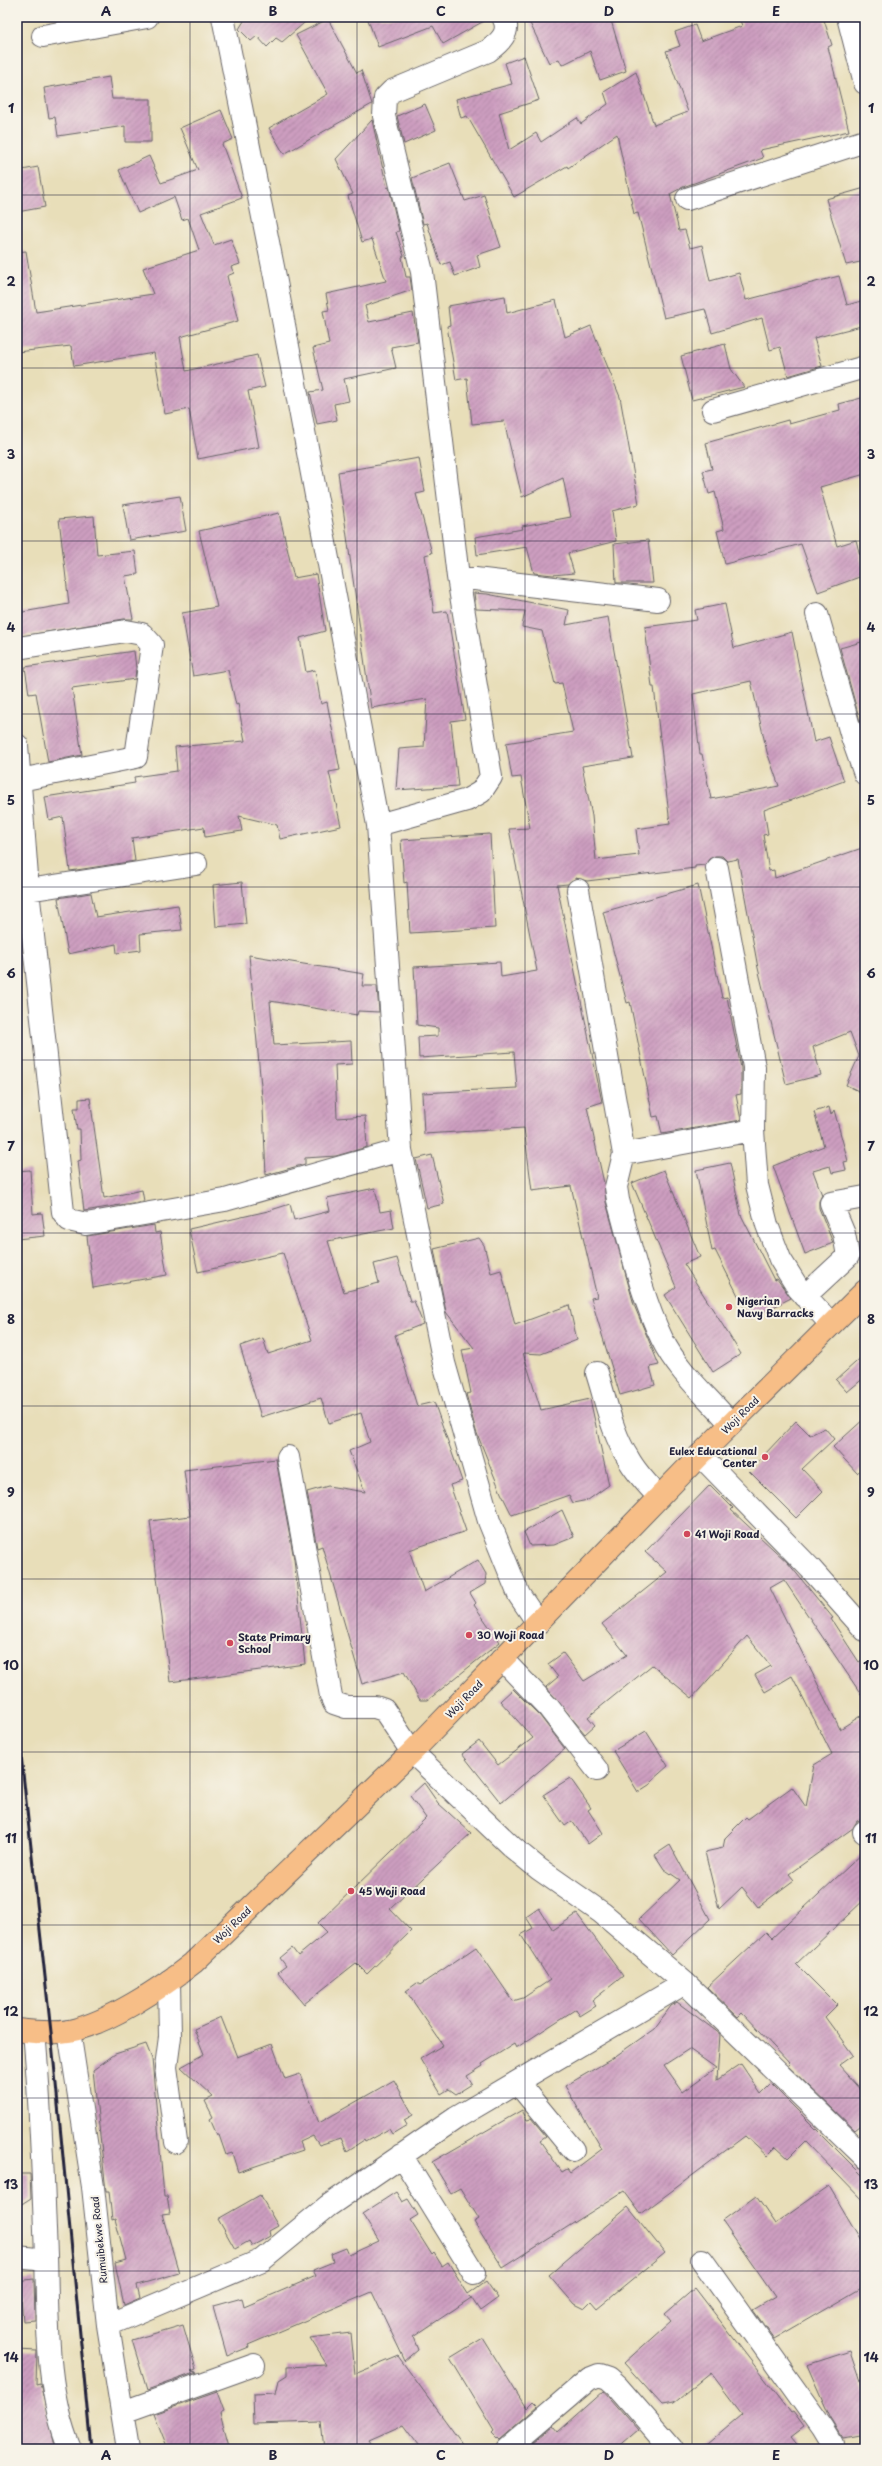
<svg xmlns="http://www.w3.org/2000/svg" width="882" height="2466" font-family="'Playpen Sans',sans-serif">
	<defs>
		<pattern id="building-hatch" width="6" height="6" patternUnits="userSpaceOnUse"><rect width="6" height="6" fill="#cd9ec0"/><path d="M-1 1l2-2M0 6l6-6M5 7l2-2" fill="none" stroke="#a6809d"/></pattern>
	</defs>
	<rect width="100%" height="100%" fill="#f7f3e8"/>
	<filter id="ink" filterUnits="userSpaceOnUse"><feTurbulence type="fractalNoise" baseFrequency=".025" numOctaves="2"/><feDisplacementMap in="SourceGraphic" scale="8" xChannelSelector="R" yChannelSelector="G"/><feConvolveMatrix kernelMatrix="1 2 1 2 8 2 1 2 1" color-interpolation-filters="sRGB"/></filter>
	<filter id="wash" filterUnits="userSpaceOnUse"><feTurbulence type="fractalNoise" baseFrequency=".012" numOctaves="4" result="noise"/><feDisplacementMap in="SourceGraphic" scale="16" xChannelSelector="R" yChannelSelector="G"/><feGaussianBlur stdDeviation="0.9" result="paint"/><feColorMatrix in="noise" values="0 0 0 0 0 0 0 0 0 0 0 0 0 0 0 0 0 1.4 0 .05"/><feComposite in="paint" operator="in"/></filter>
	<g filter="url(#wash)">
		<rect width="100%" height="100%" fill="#e8deb9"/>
		<g id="blocks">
			<path fill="url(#building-hatch)" fill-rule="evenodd" d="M 240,17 L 311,17 L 282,42 L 276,38 L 267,47 L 257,36 L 251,41 L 239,29 L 244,21 Z
				M 367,17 L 491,17 L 443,44 L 433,26 L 378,47 Z
				M 527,17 L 610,17 L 626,71 L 600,80 L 590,51 L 562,65 L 559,59 L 549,63 Z
				M 739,17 L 823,17 L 832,45 L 828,47 L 849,131 L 760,150 L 763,158 L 683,187 L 670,194 L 679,231 L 685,230 L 690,248 L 702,245 L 710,281 L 739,273 L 746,300 L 839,276 L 847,305 L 865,300 L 865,325 L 814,338 L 822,366 L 788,376 L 780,347 L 770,350 L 762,318 L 712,333 L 705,309 L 664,318 L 638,213 L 634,214 L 617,134 L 568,168 L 567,166 L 514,197 L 467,116 L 461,118 L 456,99 L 512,84 L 505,63 L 524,56 L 539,100 L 499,113 L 509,150 L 536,133 L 541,142 L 577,118 L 581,124 L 608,104 L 604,92 L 636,72 L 654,125 L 688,112 L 666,51 L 680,46 L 675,32 L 695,25 L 701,41 L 742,26 Z
				M 328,19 L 357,73 L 361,70 L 372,104 L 284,154 L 269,128 L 328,94 L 296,35 Z
				M 109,77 L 112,99 L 151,99 L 151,142 L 125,142 L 125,126 L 58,136 L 55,117 L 49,118 L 44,88 Z
				M 425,104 L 436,130 L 404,144 L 397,116 Z
				M 221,110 L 233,139 L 222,144 L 242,198 L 201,213 L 214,245 L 231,239 L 240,264 L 231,267 L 234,273 L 227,276 L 238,321 L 180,337 L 186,371 L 257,355 L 265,387 L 248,391 L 259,447 L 198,459 L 189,409 L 165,414 L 154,353 L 74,366 L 71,346 L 17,352 L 17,252 L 26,251 L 36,312 L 153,294 L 143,268 L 199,250 L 188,218 L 182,220 L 174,197 L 138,213 L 119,170 L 149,156 L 161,183 L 198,170 L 180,128 Z
				M 372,120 L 387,188 L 389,187 L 399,231 L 396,232 L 404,256 L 402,257 L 406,277 L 410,277 L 412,290 L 365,306 L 369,322 L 413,313 L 418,342 L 391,347 L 396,368 L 344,379 L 349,401 L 334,404 L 337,420 L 317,424 L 310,392 L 323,390 L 313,348 L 329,344 L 323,311 L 329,310 L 326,294 L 386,281 L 372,239 L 362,242 L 348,196 L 353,194 L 336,159 Z
				M 450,163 L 465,201 L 484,195 L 501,247 L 477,255 L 480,267 L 455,276 L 450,262 L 441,265 L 427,223 L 423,224 L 412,178 Z
				M 38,167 L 45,207 L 17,212 L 17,171 Z
				M 865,188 L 865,261 L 846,265 L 826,199 Z
				M 505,296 L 507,313 L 556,300 L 565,337 L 591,326 L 620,397 L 639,504 L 612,511 L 616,541 L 568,553 L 574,573 L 553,575 L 534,573 L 527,547 L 477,555 L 475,537 L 523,529 L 522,526 L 571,517 L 563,478 L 522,497 L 504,421 L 472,424 L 467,378 L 456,380 L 447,326 L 450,325 L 448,306 Z
				M 725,344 L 731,369 L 744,387 L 692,400 L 681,356 Z
				M 865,397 L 865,474 L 820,487 L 837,546 L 856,540 L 865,575 L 818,592 L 801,544 L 725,564 L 717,531 L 724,529 L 715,492 L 709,494 L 703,471 L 712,469 L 706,443 L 788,420 L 789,424 L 840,410 L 839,404 Z
				M 419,458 L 425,492 L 416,494 L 432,553 L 425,555 L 434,613 L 447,611 L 465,719 L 451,721 L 458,786 L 396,790 L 399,749 L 424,747 L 427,699 L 371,708 L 338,472 Z
				M 180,496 L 186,531 L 129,540 L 123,505 Z
				M 279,513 L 294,578 L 316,574 L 325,631 L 300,638 L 306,672 L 315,670 L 321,704 L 327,702 L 340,770 L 329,772 L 341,826 L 280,839 L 277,825 L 239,816 L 242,831 L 205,837 L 204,827 L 132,838 L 135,861 L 70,871 L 63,817 L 49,820 L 45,797 L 135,783 L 134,777 L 177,771 L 175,747 L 245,741 L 238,704 L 236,705 L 228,670 L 193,676 L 182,613 L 217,607 L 199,531 Z
				M 94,516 L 97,555 L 135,551 L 138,574 L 125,576 L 133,619 L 124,619 L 17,637 L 17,613 L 69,604 L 59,519 Z
				M 648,540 L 653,583 L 616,583 L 614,544 Z
				M 474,593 L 487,594 L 569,610 L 566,625 L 608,617 L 633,758 L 582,766 L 592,816 L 596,860 L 639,855 L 636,829 L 670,824 L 654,687 L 652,687 L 645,627 L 697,620 L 695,610 L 725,604 L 734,648 L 792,632 L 814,742 L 829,737 L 844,781 L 764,810 L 768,834 L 763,835 L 769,871 L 774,870 L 775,878 L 865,847 L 865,1094 L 846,1085 L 859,1056 L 850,1032 L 813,1047 L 821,1075 L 786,1084 L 758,968 L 738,859 L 727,861 L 722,856 L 715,856 L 709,859 L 705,865 L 695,866 L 695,868 L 587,881 L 576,878 L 568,884 L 557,885 L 602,1102 L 587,1107 L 604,1183 L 606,1202 L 634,1305 L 659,1365 L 650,1367 L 655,1385 L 620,1395 L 591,1298 L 597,1297 L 571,1186 L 532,1191 L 524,1128 L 424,1134 L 422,1093 L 517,1088 L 514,1052 L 419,1058 L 418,1037 L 438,1036 L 438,1028 L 417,1025 L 414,967 L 500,962 L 501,977 L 537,971 L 509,829 L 530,828 L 521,777 L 512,778 L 506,743 L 573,732 L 562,683 L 555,684 L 542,631 L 522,627 L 525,611 L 476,609 ZM 751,681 L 767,752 L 779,786 L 711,799 L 702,754 L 700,754 L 693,694 Z
				M 865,641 L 865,721 L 860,721 L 840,648 Z
				M 134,651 L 136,668 L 135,679 L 72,688 L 82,755 L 48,762 L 36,693 L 29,694 L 25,667 Z
				M 490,834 L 495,928 L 410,933 L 407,882 L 404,883 L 401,840 Z
				M 242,882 L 246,924 L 216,927 L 213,885 Z
				M 698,885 L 722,998 L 727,997 L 741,1068 L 741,1094 L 736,1095 L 741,1120 L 662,1134 L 658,1116 L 653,1117 L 630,1002 L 627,1003 L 603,912 Z
				M 91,893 L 96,917 L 178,905 L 182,930 L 140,934 L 141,950 L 117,953 L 116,944 L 68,954 L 58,898 Z
				M 249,955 L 364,974 L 362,986 L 377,986 L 379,1012 L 358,1011 L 357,1015 L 270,1001 L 274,1045 L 351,1041 L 352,1064 L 335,1065 L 337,1118 L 365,1116 L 367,1147 L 336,1156 L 305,1158 L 305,1164 L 266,1175 L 263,1108 Z
				M 90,1098 L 104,1198 L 142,1190 L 144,1201 L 84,1211 L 78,1161 L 81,1160 L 80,1129 L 77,1129 L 74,1108 L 79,1108 L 79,1099 Z
				M 829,1107 L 831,1115 L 834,1110 L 848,1161 L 844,1162 L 846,1170 L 832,1173 L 830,1166 L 813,1171 L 822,1195 L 819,1201 L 819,1208 L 833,1243 L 805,1254 L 773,1166 L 824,1146 L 814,1112 Z
				M 432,1155 L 444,1204 L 427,1208 L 416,1159 Z
				M 730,1163 L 741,1215 L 774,1280 L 777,1279 L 791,1298 L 750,1319 L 715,1250 L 712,1251 L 696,1170 Z
				M 30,1170 L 33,1214 L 42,1213 L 45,1236 L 17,1239 L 17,1171 Z
				M 664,1170 L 700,1257 L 684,1264 L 741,1354 L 713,1372 L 665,1295 L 676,1287 L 632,1183 Z
				M 375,1188 L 380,1212 L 391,1210 L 394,1228 L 328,1241 L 344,1292 L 379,1283 L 374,1264 L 397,1258 L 410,1301 L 414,1301 L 423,1324 L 395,1335 L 417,1406 L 434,1402 L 462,1481 L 450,1485 L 466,1531 L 409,1550 L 424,1592 L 478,1560 L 486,1574 L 485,1584 L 470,1593 L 476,1603 L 474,1605 L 500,1642 L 428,1700 L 420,1700 L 404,1672 L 362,1684 L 322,1546 L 317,1548 L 307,1492 L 328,1486 L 365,1492 L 349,1451 L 370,1442 L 361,1413 L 329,1423 L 321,1398 L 261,1417 L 240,1346 L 263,1338 L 268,1354 L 312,1340 L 283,1253 L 198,1272 L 189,1229 L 268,1211 L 290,1204 L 294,1220 L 330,1211 L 327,1198 Z
				M 154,1225 L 155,1233 L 160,1232 L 167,1275 L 93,1288 L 87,1236 Z
				M 479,1238 L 484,1245 L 491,1273 L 501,1270 L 515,1325 L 569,1305 L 577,1340 L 541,1354 L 523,1353 L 541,1410 L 590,1399 L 609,1485 L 588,1500 L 573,1503 L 569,1495 L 512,1515 L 501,1493 L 476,1431 L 466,1394 L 471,1393 L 462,1350 L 474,1348 L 446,1312 L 434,1249 Z
				M 865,1354 L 865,1377 L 847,1392 L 836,1380 Z
				M 865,1418 L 865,1466 L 857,1473 L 833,1447 Z
				M 796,1421 L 810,1435 L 825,1428 L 834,1439 L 802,1469 L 823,1491 L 796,1518 L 749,1471 Z
				M 276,1459 L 294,1559 L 305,1664 L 170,1682 L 150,1521 L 190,1516 L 184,1470 Z
				M 710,1485 L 733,1508 L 731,1510 L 788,1563 L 833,1618 L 831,1619 L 859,1662 L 865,1658 L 865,1700 L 784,1580 L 770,1588 L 840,1729 L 865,1713 L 865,1818 L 857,1821 L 853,1828 L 789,1874 L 794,1880 L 758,1907 L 742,1887 L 719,1909 L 705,1852 L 723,1848 L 725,1838 L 746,1817 L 748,1819 L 792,1787 L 806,1807 L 814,1765 L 832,1754 L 792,1676 L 765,1692 L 755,1675 L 771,1666 L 747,1636 L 692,1698 L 652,1665 L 588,1717 L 595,1725 L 585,1734 L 546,1687 L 558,1677 L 548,1664 L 563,1653 L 584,1681 L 627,1655 L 602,1624 L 667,1572 L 645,1552 Z
				M 562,1510 L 574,1537 L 554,1545 L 530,1546 L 524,1532 Z
				M 513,1689 L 540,1716 L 565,1749 L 501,1803 L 462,1754 L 479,1741 L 498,1765 L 533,1738 L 500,1701 Z
				M 646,1731 L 668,1766 L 651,1781 L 652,1783 L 638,1792 L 613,1751 Z
				M 570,1778 L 591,1808 L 588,1810 L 603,1833 L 588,1844 L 572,1821 L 565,1826 L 543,1795 Z
				M 424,1783 L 438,1803 L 471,1833 L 390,1909 L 411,1931 L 367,1974 L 356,1963 L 304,2004 L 278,1972 L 286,1966 L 280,1958 L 292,1948 L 298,1956 L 327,1932 L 318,1923 L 426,1818 L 410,1796 Z
				M 670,1845 L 710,1919 L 672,1955 L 639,1919 L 680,1880 L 664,1869 L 655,1855 Z
				M 865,1851 L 865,1899 L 796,1964 L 837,2005 L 825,2017 L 853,2055 L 839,2065 L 865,2094 L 865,2122 L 855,2130 L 788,2066 L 790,2064 L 742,2013 L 738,2017 L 707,1987 L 766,1932 L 772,1938 Z
				M 539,1908 L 553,1930 L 577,1914 L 623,1976 L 592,2001 L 596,2006 L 580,2016 L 576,2009 L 516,2048 L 514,2044 L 482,2064 L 483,2066 L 467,2076 L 472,2084 L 456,2094 L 449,2089 L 441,2094 L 420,2059 L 443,2045 L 406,1991 L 417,1983 L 420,1985 L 476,1947 L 513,2001 L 523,1998 L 550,1980 L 521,1935 L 533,1928 L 526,1917 Z
				M 677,2002 L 720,2034 L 717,2080 L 741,2064 L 761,2094 L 771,2084 L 865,2178 L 865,2203 L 805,2141 L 788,2158 L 776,2147 L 767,2156 L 745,2136 L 641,2214 L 624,2191 L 503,2268 L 474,2222 L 479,2219 L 460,2188 L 451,2193 L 432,2162 L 522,2110 L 527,2120 L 531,2119 L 546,2137 L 540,2141 L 562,2172 L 567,2169 L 570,2173 L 602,2149 L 565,2086 L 610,2060 L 654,2029 L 671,2006 ZM 689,2049 L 716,2068 L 683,2092 L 664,2065 Z
				M 221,2017 L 237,2057 L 272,2044 L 285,2079 L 300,2074 L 319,2123 L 394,2080 L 413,2115 L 404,2120 L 407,2125 L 392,2134 L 389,2129 L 365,2142 L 364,2140 L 347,2151 L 341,2138 L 319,2145 L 313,2136 L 300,2142 L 303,2150 L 238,2172 L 232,2153 L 226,2155 L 219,2135 L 217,2135 L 210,2119 L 213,2117 L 205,2101 L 213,2097 L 181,2067 L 204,2054 L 194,2029 Z
				M 146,2044 L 152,2059 L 164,2196 L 167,2196 L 170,2213 L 162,2214 L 179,2273 L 137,2285 L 140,2298 L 124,2305 L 115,2263 L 126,2260 L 115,2219 L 112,2220 L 109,2191 L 106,2191 L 93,2070 L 115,2054 Z
				M 17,2174 L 30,2174 L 31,2198 L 17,2207 Z
				M 829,2186 L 865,2247 L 865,2286 L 774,2339 L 753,2310 L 775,2297 L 722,2221 L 756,2196 L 775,2224 Z
				M 396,2192 L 402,2202 L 408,2199 L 418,2215 L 410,2220 L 432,2255 L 434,2253 L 442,2266 L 448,2262 L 468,2294 L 486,2281 L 498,2298 L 480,2311 L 470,2296 L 471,2298 L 413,2337 L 418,2350 L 405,2361 L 372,2292 L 248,2345 L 249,2347 L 227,2356 L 213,2306 L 242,2298 L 244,2307 L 316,2276 L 313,2270 L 333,2262 L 331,2254 L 346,2248 L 349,2255 L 379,2241 L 362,2214 Z
				M 260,2195 L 278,2226 L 269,2231 L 270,2236 L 252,2246 L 249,2241 L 235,2249 L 218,2219 Z
				M 628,2207 L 665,2253 L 597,2309 L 591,2302 L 584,2309 L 574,2304 L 549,2275 Z
				M 34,2279 L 35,2320 L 23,2321 L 21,2297 L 17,2297 L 17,2281 Z
				M 695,2288 L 791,2413 L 793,2412 L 804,2427 L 791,2437 L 801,2449 L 701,2449 L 742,2414 L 711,2373 L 674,2403 L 662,2405 L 624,2363 L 671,2321 L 665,2314 Z
				M 183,2325 L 196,2369 L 191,2371 L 197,2372 L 147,2390 L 132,2340 Z
				M 351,2333 L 355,2374 L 398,2356 L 466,2449 L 422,2449 L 404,2425 L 370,2440 L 376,2449 L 324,2449 L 321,2422 L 254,2424 L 253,2394 L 276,2393 L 279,2380 L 287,2375 L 287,2367 L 327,2365 L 310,2338 Z
				M 483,2338 L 526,2408 L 532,2402 L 537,2407 L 499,2440 L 492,2433 L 494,2431 L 450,2358 Z
				M 18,2350 L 37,2351 L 36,2384 L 40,2383 L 56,2449 L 17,2449 Z
				M 850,2351 L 865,2396 L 865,2434 L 843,2438 L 830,2417 L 807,2365 Z
				M 604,2391 L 638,2430 L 616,2449 L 526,2449 L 553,2426 L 558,2432 Z
				M 217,2392 L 224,2411 L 220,2413 L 230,2449 L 168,2449 L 154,2414 Z"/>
		</g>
	</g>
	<g filter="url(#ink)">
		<use href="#blocks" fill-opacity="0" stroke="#676467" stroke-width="1"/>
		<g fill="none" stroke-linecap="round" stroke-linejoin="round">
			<g stroke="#676467" stroke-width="24">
				<path id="minor" d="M 223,17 L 275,277 L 378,825 L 401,1150 L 444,1363 L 489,1521 L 519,1595 L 538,1623
					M 848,17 L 865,83
					M 43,36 L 147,17
					M 687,199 L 865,141
					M 713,410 L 865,367
					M 458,577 L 658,600
					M 817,614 L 852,737 L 865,774
					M 17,745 L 28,890 L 63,1212 L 69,1220 L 86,1224 L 225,1200 L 401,1150
					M 20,780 L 136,757 L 152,645 L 142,634 L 126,631 L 24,647
					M 378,825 L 467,800 L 481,792 L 491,777 L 458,577 L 422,272 L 384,116 L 385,98 L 392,91 L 488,51 C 499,43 512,32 503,17
					M 717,868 L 754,1067 L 753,1130 L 757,1185 L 767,1225 L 780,1259 L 798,1288 L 831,1324
					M 28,890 L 196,864
					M 578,890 L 624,1154 L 616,1187 L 618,1200 C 631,1246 641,1296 662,1339 C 678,1372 708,1397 731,1424
					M 624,1154 L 753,1130
					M 805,1296 L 848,1256 L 844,1234 L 831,1203 L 865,1197
					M 597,1373 C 606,1401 612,1433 628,1458 C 636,1473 648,1485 659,1497
					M 700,1455 L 810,1568 L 865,1630
					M 288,1457 L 331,1696 L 334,1703 L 346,1707 L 375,1707 L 384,1710 L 412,1752 L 512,1847 L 539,1869 L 602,1913 L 685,1983 L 865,2157
					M 502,1659 L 549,1708 L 597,1770
					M 864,1832 L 865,1832
					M 169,1981 L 170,2037 L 166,2067 L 176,2142
					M 69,2031 L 93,2187 L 108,2325 L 128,2449
					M 34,2032 C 41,2106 43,2181 46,2255 C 48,2319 45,2389 70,2449
					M 517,2082 L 573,2150
					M 401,2155 L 474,2273
					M 17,2257 L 46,2260
					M 702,2260 L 823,2429 L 832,2444 L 832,2449
					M 108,2325 L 262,2260 L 328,2206 L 456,2118 L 685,1983
					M 123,2412 L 254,2365
					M 507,2449 L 589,2379 L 599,2375 L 608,2378 L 617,2386 L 672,2449"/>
			</g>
			<g stroke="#676467" stroke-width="24">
				<path id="major" d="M 17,2030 C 34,2032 52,2034 69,2031 C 107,2024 163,1987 193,1963 L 412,1752 L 700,1455 L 865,1291"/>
			</g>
			<use href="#minor" stroke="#fff" stroke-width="22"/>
			<use href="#major" stroke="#f7be87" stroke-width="22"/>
			<path stroke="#22223b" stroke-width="3" d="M 17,1718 L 51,2032 L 91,2449"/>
		</g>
	</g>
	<path fill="none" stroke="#22223b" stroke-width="1" stroke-opacity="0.55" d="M 190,17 L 190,2449M 357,17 L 357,2449M 525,17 L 525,2449M 692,17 L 692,2449M 17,195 L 865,195M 17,368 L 865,368M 17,541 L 865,541M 17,714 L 865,714M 17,887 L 865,887M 17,1060 L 865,1060M 17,1233 L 865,1233M 17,1406 L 865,1406M 17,1579 L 865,1579M 17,1752 L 865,1752M 17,1925 L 865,1925M 17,2098 L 865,2098M 17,2271 L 865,2271"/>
	<g fill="#d1495b" stroke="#f7f3e8" stroke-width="1.5">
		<circle cx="729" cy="1307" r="4"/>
		<circle cx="765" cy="1457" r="4"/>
		<circle cx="687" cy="1534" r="4"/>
		<circle cx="469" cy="1635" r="4"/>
		<circle cx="230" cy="1643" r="4"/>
		<circle cx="351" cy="1891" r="4"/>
	</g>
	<g text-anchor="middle" stroke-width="4" stroke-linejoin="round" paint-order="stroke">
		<g font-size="10" font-weight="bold" fill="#22223b" stroke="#f7f3e8" text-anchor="start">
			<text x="737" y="1305">Nigerian<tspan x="737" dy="12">Navy Barracks</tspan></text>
			<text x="757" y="1455" text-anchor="end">Eulex Educational<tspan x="757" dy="12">Center</tspan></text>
			<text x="695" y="1538">41 Woji Road</text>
			<text x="477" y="1639">30 Woji Road</text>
			<text x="238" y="1641">State Primary<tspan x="238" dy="12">School</tspan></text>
			<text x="359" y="1895">45 Woji Road</text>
		</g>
		<g font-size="10" fill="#22223b" stroke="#f7f3e8">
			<text transform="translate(740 1415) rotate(-45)" y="4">Woji Road</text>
			<text transform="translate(464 1699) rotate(-46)" y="4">Woji Road</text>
			<text transform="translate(232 1925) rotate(-44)" y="4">Woji Road</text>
			<text transform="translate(99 2240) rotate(-96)" y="4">Rumuibekwe Road</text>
		</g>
	</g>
	<rect width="882" height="2466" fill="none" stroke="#f7f3e8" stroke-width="44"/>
	<rect x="22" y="22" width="838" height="2422" fill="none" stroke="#22223b" stroke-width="1.5"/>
	<g font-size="13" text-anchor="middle" font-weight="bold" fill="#22223b">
		<text x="106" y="16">A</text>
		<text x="273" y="16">B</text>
		<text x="441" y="16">C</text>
		<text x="609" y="16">D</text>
		<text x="776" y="16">E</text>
		<text x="11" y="113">1</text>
		<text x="871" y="113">1</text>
		<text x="11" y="286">2</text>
		<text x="871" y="286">2</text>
		<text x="11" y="459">3</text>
		<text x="871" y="459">3</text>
		<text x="11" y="632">4</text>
		<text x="871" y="632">4</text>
		<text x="11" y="805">5</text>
		<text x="871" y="805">5</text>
		<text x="11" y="978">6</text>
		<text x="871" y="978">6</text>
		<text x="11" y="1151">7</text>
		<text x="871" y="1151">7</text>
		<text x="11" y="1324">8</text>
		<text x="871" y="1324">8</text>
		<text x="11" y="1497">9</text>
		<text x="871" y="1497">9</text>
		<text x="11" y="1670">10</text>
		<text x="871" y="1670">10</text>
		<text x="11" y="1843">11</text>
		<text x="871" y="1843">11</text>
		<text x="11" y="2016">12</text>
		<text x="871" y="2016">12</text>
		<text x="11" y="2189">13</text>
		<text x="871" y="2189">13</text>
		<text x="11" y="2362">14</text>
		<text x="871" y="2362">14</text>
		<text x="106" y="2460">A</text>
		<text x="273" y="2460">B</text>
		<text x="441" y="2460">C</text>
		<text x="609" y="2460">D</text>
		<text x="776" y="2460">E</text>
	</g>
</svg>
